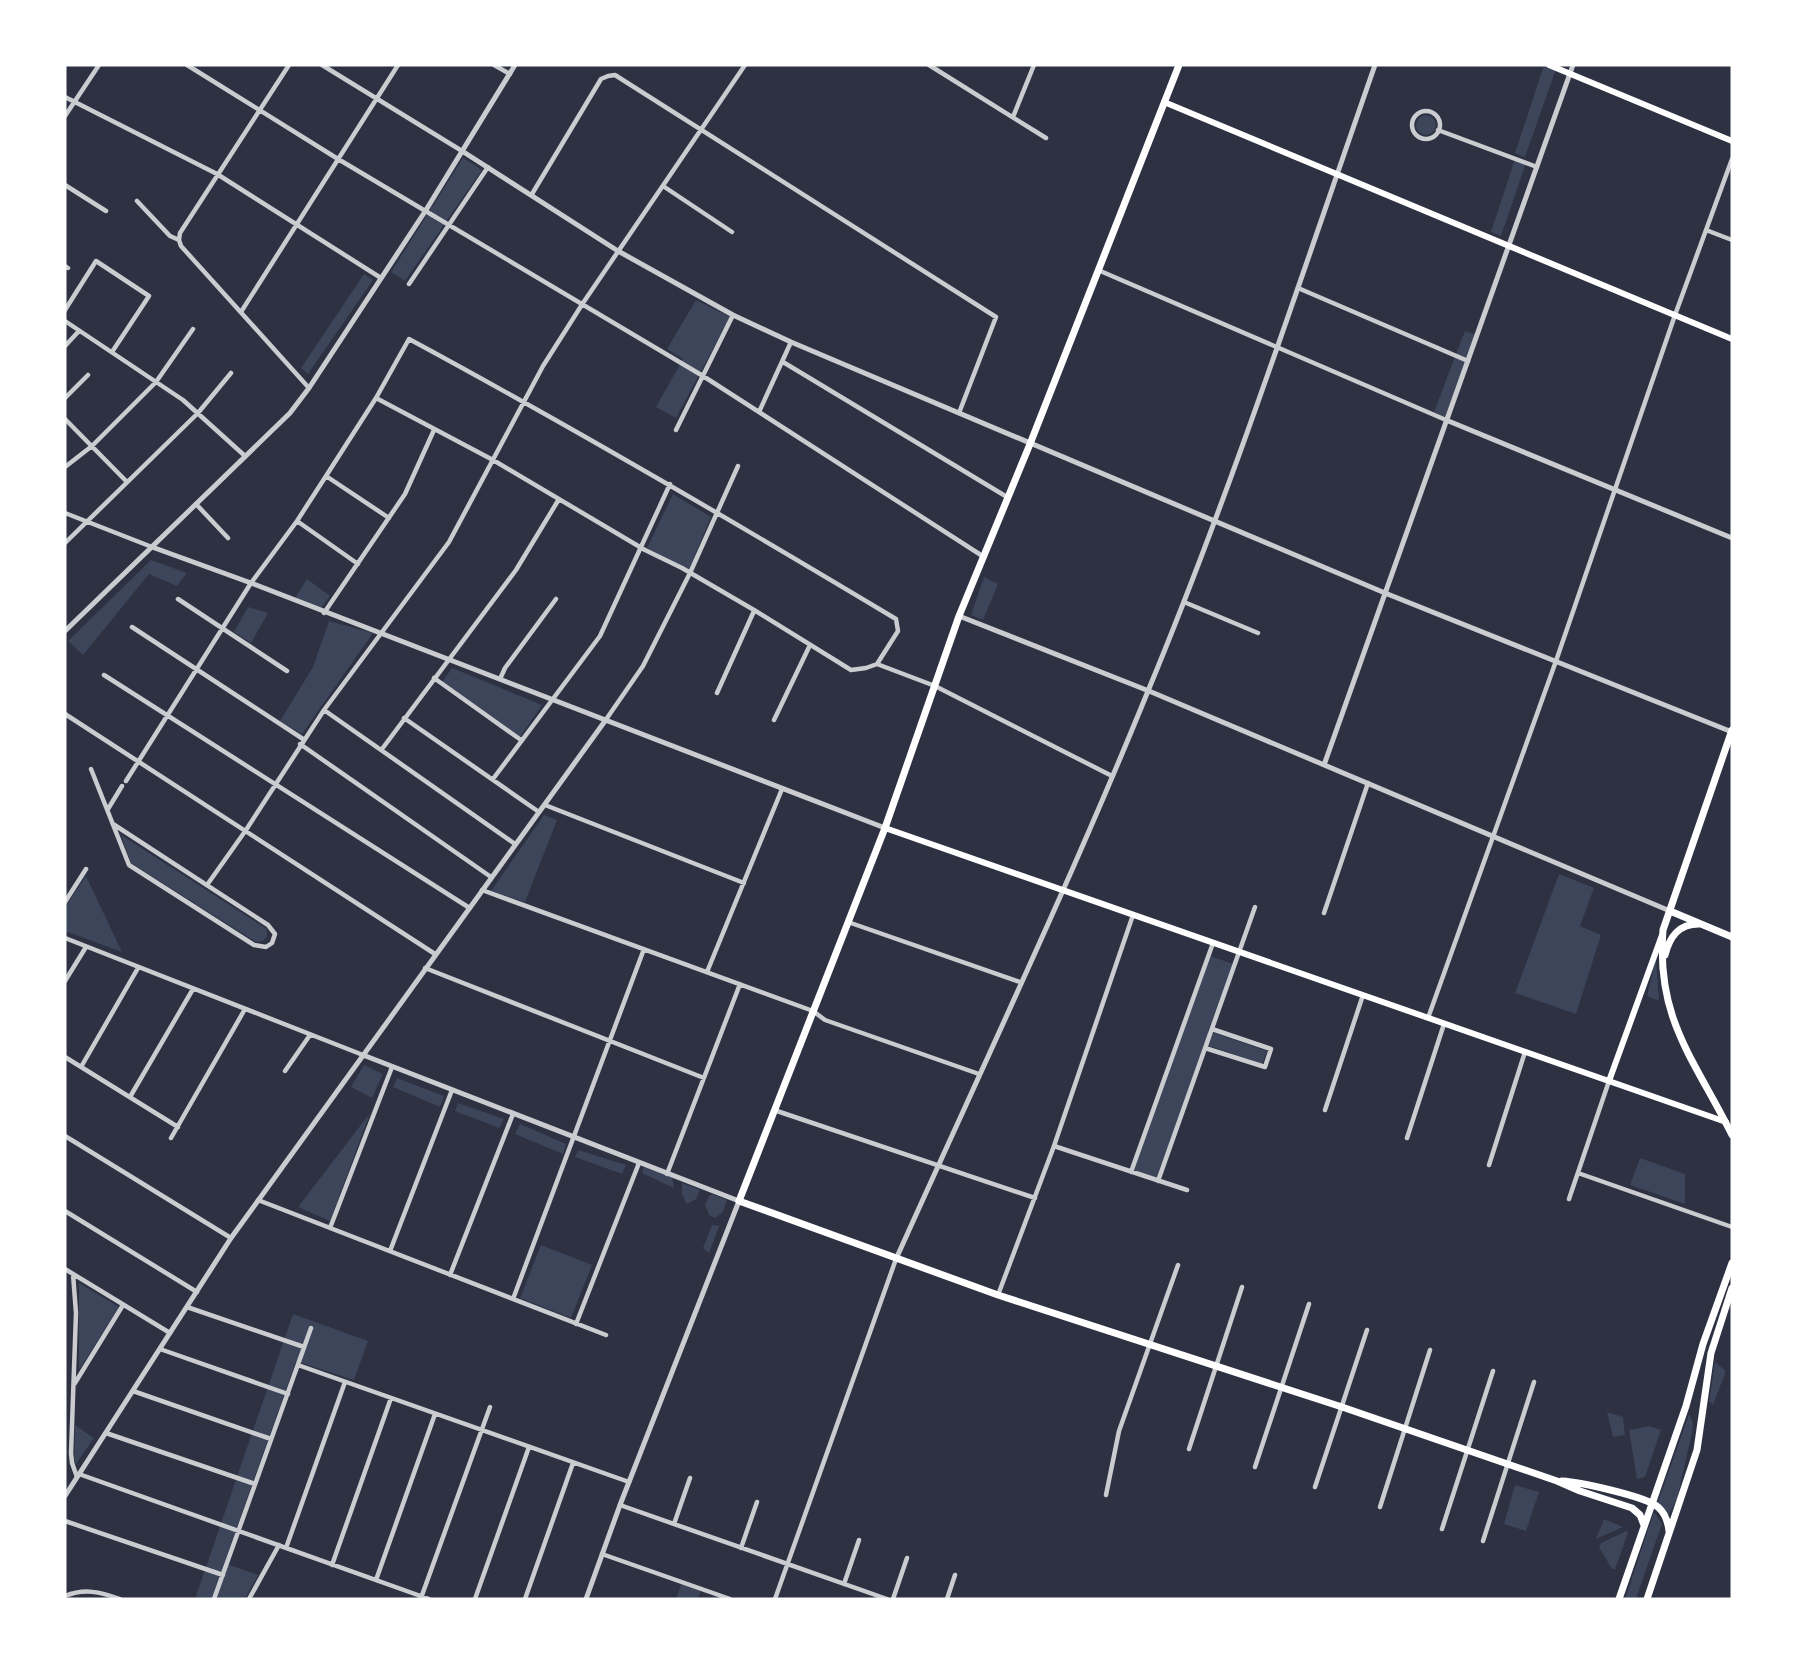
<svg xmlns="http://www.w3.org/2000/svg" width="1797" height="1664" font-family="'IBM Plex Sans',sans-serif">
	<rect width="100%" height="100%" fill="#2d3142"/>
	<path fill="#3c4559" d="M 1544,65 L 1556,69 L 1525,157 L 1515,153 Z
		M1416 125a10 10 0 1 1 20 0a10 10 0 1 1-20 0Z
		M 463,158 L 482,170 L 405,281 L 391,272 Z
		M 1515,159 L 1526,163 L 1501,236 L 1491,232 Z
		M 364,274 L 373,280 L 308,374 L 301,368 Z
		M 696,300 L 730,317 L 676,418 L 656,407 L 683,359 L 667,349 Z
		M 1465,331 L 1476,335 L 1466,359 L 1456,354 Z
		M 1455,357 L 1466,362 L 1445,417 L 1434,412 Z
		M 673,494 L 711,517 L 688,571 L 647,548 Z
		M 151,560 L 187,573 L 177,586 L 149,574 L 83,655 L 68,641 Z
		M 984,577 L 998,584 L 983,620 L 971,615 Z
		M 307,579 L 330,596 L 321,608 L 295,598 Z
		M 248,607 L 268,613 L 251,643 L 234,632 Z
		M 329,621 L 373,633 L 302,734 L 280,721 L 313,667 Z
		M 452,668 L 542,705 L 520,737 L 442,682 Z
		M 544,815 L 557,820 L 525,902 L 491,891 Z
		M 121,835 L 267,929 L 267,937 L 263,941 L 256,942 L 131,863 Z
		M 1559,874 L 1594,888 L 1580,926 L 1601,935 L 1576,1014 L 1515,993 Z
		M 86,876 L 122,952 L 65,931 L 65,907 Z
		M 1210,956 L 1233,964 L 1208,1031 L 1267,1051 L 1262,1064 L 1204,1044 L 1157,1178 L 1133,1170 Z
		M 1656,960 L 1659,1001 L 1647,996 Z
		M 364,1065 L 383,1074 L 372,1098 L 351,1087 Z
		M 397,1078 L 444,1096 L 440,1107 L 393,1087 Z
		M 458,1103 L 504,1119 L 499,1128 L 455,1111 Z
		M 370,1113 L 330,1221 L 298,1207 Z
		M 520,1124 L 566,1144 L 563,1154 L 515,1134 Z
		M 578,1150 L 626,1165 L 622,1174 L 575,1157 Z
		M 1640,1158 L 1685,1174 L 1685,1204 L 1630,1185 Z
		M 644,1167 L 672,1177 L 674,1188 L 642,1173 Z
		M 682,1183 L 700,1190 L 696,1199 L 687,1204 L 682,1194 Z
		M 712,1194 L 727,1200 L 723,1212 L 715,1218 L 709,1215 L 705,1205 L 709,1196 Z
		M 712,1225 L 719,1226 L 709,1253 L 703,1248 Z
		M 541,1245 L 592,1265 L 571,1318 L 520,1298 Z
		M 79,1283 L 119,1307 L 79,1370 Z
		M 293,1314 L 368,1341 L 354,1380 L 296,1361 L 224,1563 L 258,1575 L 245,1599 L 195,1599 Z
		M 1715,1362 L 1726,1371 L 1713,1405 L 1709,1401 Z
		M 1607,1412 L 1623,1417 L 1625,1435 L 1613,1437 Z
		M 1689,1414 L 1693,1423 L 1692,1433 L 1677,1499 L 1668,1516 L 1658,1502 Z
		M 75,1425 L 94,1438 L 74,1467 Z
		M 1649,1426 L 1661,1430 L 1645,1477 L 1637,1479 L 1629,1430 Z
		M 1515,1485 L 1539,1492 L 1526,1531 L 1504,1524 Z
		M 1654,1512 L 1662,1524 L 1636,1599 L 1625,1599 Z
		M 1604,1519 L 1623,1527 L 1596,1539 Z
		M 1626,1531 L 1628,1533 L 1615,1569 L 1612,1569 L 1599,1547 L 1601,1543 Z
		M 682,1582 L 701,1589 L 698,1599 L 676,1599 Z"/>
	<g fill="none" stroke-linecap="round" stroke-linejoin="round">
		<path stroke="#caccd0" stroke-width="4.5" d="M 187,65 L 338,159 L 703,376 L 984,557
			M 322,65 L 462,151
			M 494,65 L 510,74
			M 929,65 L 1046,138
			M 65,97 L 217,174 L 381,278
			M1412 125a14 14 0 1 1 28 0a14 14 0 1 1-28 0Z
			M 65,116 L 99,65
			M 1013,117 L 1034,65
			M 1438,130 L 1537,167
			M 65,185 L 106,211
			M 663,186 L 732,232
			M 532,194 L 601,79 L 608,76 L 615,75 L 996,317 L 959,413
			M 137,201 L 170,236 L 179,240 L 181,246 L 309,388
			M 1706,230 L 1732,240
			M 179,240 L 180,233 L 289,65
			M 65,266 L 68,268
			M 1098,270 L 1446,420
			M 409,284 L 488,167
			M 1298,288 L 1468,361
			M 65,310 L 96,261 L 149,296 L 112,352
			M 241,312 L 398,65
			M 65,321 L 183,400 L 245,456
			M 65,346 L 79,331
			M 783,362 L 1007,497
			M 65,398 L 88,375
			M 376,398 L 493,460 L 645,550 L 682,568 L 754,610 L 851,670 L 866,668 L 877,664
			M 759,412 L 791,342
			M 65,419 L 127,482
			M 676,430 L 733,315
			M 65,467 L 92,446 L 156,382 L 193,329
			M 326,476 L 389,518
			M 196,504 L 228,538
			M 65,513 L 152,547
			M 297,521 L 358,564
			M 65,543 L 198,413 L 231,373
			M 178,599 L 287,671
			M 1184,602 L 1258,633
			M 324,613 L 405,494 L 434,430
			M 132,627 L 303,739
			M 877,664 L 935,686 L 1112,776
			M 104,675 L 468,907
			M 434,678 L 521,740
			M 500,679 L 505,668 L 556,599
			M 717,693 L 754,611
			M 324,710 L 515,844
			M 65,714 L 435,954
			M 404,718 L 539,812
			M 774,720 L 810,645
			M 605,721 L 643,666 L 690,573 L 738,466
			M 300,744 L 491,877
			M 382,749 L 516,570 L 559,499
			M 91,769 L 129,865 L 254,945 L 266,947 L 272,943 L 275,934 L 268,925 L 113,824
			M 493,779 L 600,636 L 670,484
			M 126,781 L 251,583 L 297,521 L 326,476 L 376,398 L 409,339 C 574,428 736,523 896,619 L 898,631 L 877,664
			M 545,805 L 744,883
			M 108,809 L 122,786
			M 207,885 L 246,830 L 324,710 L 449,542 L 543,366 L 583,303 L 745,65
			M 482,890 L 813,1011 L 825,1020 L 979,1074
			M 65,902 L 86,869
			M 1324,913 L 1368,783
			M 848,922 L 1020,982
			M 65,938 L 363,1055
			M 425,968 L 704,1078
			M 707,972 L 782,789
			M 65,981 L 86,947
			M 1428,1018 L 1556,661 L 1675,315 L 1732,159
			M 1205,1048 L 1265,1067 L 1271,1049 L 1212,1029
			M 65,1057 L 178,1127
			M 81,1067 L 138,968
			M 285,1071 L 310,1035
			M 130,1097 L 193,989
			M 774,1110 L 1035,1198
			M 1325,1110 L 1363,995
			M 65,1136 L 231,1238
			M 171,1138 L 245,1009
			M 1407,1138 L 1444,1024
			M 1054,1146 L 1187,1190
			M 1489,1165 L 1525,1052
			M 1131,1172 L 1213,943
			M 1578,1173 L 1732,1227
			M 667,1174 L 740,984
			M 1158,1181 L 1255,907
			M 1569,1199 L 1609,1081
			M 258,1200 L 606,1335
			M 65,1211 L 197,1292
			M 330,1228 L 392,1067
			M 390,1251 L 452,1090
			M 65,1269 L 170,1333
			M 73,1274 L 76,1313 L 71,1453 L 72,1463 L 77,1477
			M 450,1275 L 513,1114
			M 998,1295 L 1054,1146 L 1133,915
			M 513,1299 L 644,949
			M 187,1307 L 304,1347
			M 576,1324 L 639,1163
			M 160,1349 L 288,1394
			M 298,1365 L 629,1482
			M 75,1383 L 123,1305
			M 133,1391 L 271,1439
			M 106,1433 L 255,1484
			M 1189,1449 L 1242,1287
			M 1255,1467 L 1309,1304
			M 79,1474 L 429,1599
			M 1315,1487 L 1367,1330
			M 1106,1495 L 1119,1431 L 1178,1265
			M 620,1505 L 887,1599
			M 1380,1507 L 1430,1350
			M 65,1521 L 223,1575
			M 674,1524 L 690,1478
			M 1442,1529 L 1493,1371
			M 1483,1541 L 1534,1382
			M 286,1548 L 345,1382
			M 741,1548 L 757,1502
			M 602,1554 L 730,1599
			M 332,1565 L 391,1398
			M 376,1580 L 435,1414
			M 844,1584 L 859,1540
			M 65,1596 C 85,1588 100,1592 120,1599
			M 421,1598 L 490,1407
			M 214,1599 L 311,1328
			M 249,1599 L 279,1545
			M 475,1599 L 529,1447
			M 525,1599 L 573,1463
			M 775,1599 L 896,1259
			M 893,1599 L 907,1558
			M 947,1599 L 955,1575"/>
		<path stroke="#caccd0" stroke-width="5" d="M 462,151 L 618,251 L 733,315 L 791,342 L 1385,593 L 1732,732
			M 1446,420 L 1732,538
			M 152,547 L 251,583 L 885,828
			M 959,616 L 1149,691 L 1670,911
			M 65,631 L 290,413 L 309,388 L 426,210 L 515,65
			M 1324,765 L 1573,65
			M 363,1055 L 739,1201 L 620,1505 L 586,1599
			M 896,1259 C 981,1070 1070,883 1148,691 C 1233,486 1302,274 1375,65
			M 65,1496 L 231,1238 L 605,721"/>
		<path stroke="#fff" stroke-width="6" d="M 1549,65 L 1732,141
			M 1164,102 L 1732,339
			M 885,828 L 1726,1122
			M 1609,1081 L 1662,935"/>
		<path stroke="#fff" stroke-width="7" d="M 1179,65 L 1030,444 L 959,616 L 885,828 L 739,1201 L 998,1295 L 1342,1407 L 1557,1481 L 1580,1491 L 1632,1508 L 1640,1515 L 1644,1525
			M 1732,730 L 1663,930 C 1656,1020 1695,1060 1732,1135
			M 1670,911 L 1732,937
			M 1665,955 C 1670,936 1679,924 1699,924
			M 1562,1481 C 1579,1482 1645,1496 1658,1507 C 1665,1513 1668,1522 1669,1531
			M 1619,1599 L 1686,1406 L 1703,1344 L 1732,1263
			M 1647,1599 L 1697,1450 L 1711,1353 L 1732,1288"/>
	</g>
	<rect width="1797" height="1664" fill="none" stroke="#ffffff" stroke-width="133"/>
</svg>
